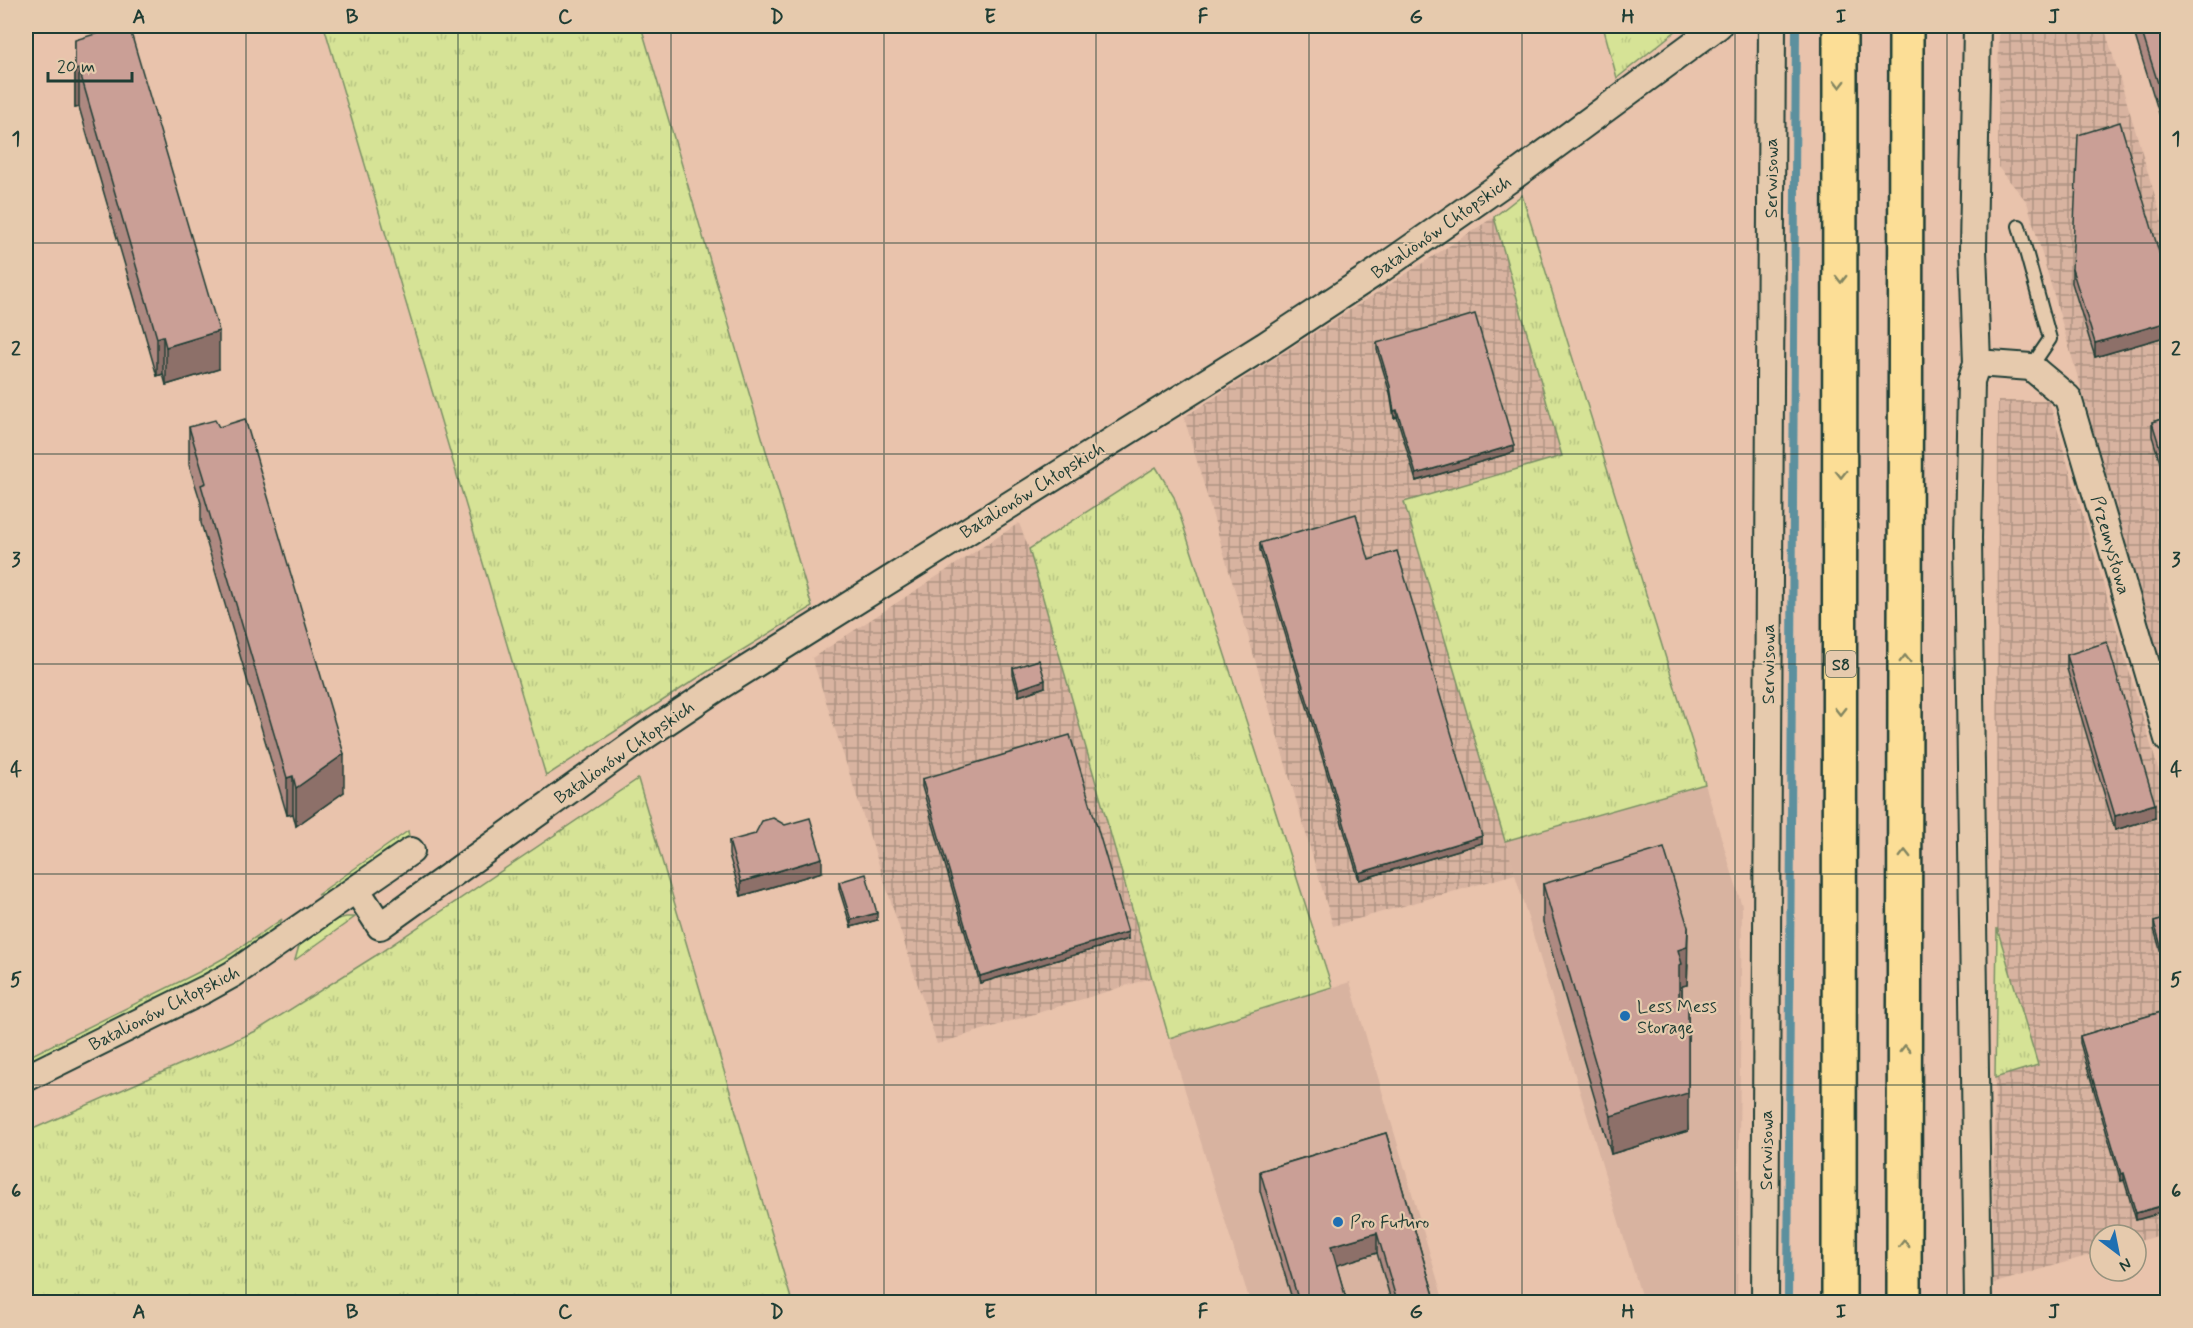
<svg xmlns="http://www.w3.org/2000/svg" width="2193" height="1328" font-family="Mynerve,sans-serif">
	<defs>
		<pattern id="industrial-grid" width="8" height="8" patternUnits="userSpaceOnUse" patternTransform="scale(1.5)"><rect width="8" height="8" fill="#d8b3a0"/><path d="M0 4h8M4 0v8" fill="none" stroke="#af9383"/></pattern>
		<pattern id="grass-tufts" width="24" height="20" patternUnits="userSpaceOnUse" patternTransform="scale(1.5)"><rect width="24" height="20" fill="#d6e396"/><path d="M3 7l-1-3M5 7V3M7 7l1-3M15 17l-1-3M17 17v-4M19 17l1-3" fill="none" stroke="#b7c482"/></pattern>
	</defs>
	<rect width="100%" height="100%" fill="#e9c3ac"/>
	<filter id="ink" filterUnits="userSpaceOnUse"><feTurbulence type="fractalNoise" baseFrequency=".0167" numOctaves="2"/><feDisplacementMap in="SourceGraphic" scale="12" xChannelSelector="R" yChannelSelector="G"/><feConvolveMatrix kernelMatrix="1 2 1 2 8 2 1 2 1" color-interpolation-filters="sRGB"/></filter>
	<g filter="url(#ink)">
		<path fill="#d8b3a0" d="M 1705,784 L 1742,906 L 1737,1302 L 1643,1302 L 1505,841 Z
			M 1350,982 L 1444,1302 L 1250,1302 L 1169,1038 Z"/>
		<path fill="url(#industrial-grid)" d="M 1999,26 L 2104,26 L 2167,236 L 2167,685 L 2027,202 L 1998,167 Z
			M 1494,217 L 1562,456 L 1405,502 L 1515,874 L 1333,926 L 1184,417 Z
			M 1998,401 L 2049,401 L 2167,799 L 2167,1233 L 2136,1242 L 2136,1235 L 2100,1235 L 2100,1252 L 1992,1284 L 1995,1078 L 2038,1064 L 1997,928 Z
			M 1019,523 L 1029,549 L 1151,978 L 937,1044 L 812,658 Z"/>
		<path fill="url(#grass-tufts)" stroke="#7a9065" stroke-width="1.5" d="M 324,26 L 641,26 L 812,607 L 713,668 L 546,776 Z
			M 1603,26 L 1682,26 L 1617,78 Z
			M 1522,195 L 1705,784 L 1505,841 L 1404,502 L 1562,456 L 1494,217 Z
			M 1156,467 L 1174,497 L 1332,987 L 1169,1038 L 1029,549 Z
			M 638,779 L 792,1302 L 26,1302 L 26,1132 L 256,1031 L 375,956 Z
			M 408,831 L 409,836 L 328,893 L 317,895 Z
			M 346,917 L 355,917 L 295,960 L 299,946 L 334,920 Z
			M 282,919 L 277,928 L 242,954 L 196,980 L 26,1064 L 26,1058 L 199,972 L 231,954 Z
			M 1997,928 L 2038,1065 L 1995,1078 Z"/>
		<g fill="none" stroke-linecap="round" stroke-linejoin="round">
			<path stroke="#5b909e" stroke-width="8" d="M 1788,1302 L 1796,26"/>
			<g stroke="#1f3d34" stroke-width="16">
				<path id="lane" d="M 2019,226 L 2050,339 L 2031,367"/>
			</g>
			<g stroke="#1f3d34" stroke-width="30">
				<path id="street" d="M 1977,26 L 1973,249 L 1977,363 L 1971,381 L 1968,538 L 1978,1302
					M 1977,363 L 2031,367 L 2068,398 L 2168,739
					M 356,889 L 380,926 L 645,736 L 723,684 L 1264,346 L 1381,269 L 1514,176 L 1718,26
					M 26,1078 L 206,989 L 233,974 L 411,851
					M 1765,1302 L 1772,26"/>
			</g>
			<g stroke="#1f3d34" stroke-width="38">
				<path id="highway" d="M 1839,1302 L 1840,26
					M 1904,1302 L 1906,26"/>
			</g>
			<use href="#lane" stroke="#e6caad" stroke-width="12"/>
			<use href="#street" stroke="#e6caad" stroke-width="26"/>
			<use href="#highway" stroke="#fcde96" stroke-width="33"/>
		</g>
		<path fill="#ae8981" stroke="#1f3d34" stroke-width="1.5" d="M 2132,26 L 2168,26 L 2168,142 Z
			M 75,40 L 219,369 L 166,385 L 163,374 L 157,376 L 79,107 L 75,108 Z
			M 2072,269 L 2168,282 L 2168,336 L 2095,357 L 2072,283 Z
			M 1377,343 L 1514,452 L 1416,481 L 1397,417 L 1394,418 L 1390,393 L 1377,350 Z
			M 2168,417 L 2168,489 L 2152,436 L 2152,422 Z
			M 189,427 L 344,792 L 296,826 L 293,814 L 287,815 L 201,523 L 201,503 L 189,465 Z
			M 2168,534 L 2168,590 L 2163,575 L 2163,561 L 2160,551 L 2160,537 Z
			M 1260,543 L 1369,560 L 1482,843 L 1359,880 L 1260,550 Z
			M 2067,655 L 2155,818 L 2115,830 L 2067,669 Z
			M 1013,668 L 1045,687 L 1019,696 L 1013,675 Z
			M 922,779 L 1128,939 L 980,983 L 922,787 Z
			M 729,841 L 822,872 L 741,896 L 729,855 Z
			M 839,882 L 877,920 L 851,927 L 839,889 Z
			M 1543,884 L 1688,965 L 1687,985 L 1682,986 L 1682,1002 L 1679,1002 L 1688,1131 L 1611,1154 L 1543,922 Z
			M 2168,918 L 2168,977 L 2154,929 L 2154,922 Z
			M 2168,1010 L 2168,1211 L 2136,1220 L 2124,1180 L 2121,1181 L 2080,1043 L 2080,1036 Z
			M 1386,1133 L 1436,1302 L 1391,1300 L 1377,1253 L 1336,1265 L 1347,1302 L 1293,1302 L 1260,1191 L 1260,1171 Z"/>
		<path fill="#8d6f69" stroke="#1f3d34" stroke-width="1.5" d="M 79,69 L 79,107 L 75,108 L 75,70 Z
			M 2168,322 L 2168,336 L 2095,357 L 2095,343 Z
			M 219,331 L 219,369 L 166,385 L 166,347 Z
			M 163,336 L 163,374 L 157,376 L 157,338 Z
			M 1397,410 L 1397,417 L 1394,418 L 1394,411 Z
			M 1514,445 L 1514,452 L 1416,481 L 1416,474 Z
			M 1045,680 L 1045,687 L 1019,696 L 1019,689 Z
			M 344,754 L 344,792 L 296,826 L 296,788 Z
			M 293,776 L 293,814 L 287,815 L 287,778 Z
			M 2155,804 L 2155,818 L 2115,830 L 2115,816 Z
			M 1482,836 L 1482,843 L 1359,880 L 1359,873 Z
			M 822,858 L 822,872 L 741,896 L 741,882 Z
			M 877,913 L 877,920 L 851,927 L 851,920 Z
			M 1688,927 L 1687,985 L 1682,986 L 1682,1002 L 1679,1002 L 1678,950 Z
			M 1128,932 L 1128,939 L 980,983 L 980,976 Z
			M 1688,1002 L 1688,1131 L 1611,1154 L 1611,1116 Z
			M 2124,1173 L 2124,1180 L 2121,1181 L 2121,1174 Z
			M 2168,1204 L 2168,1211 L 2136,1220 L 2136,1213 Z
			M 1377,1233 L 1377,1253 L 1331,1267 L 1331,1246 Z"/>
		<path fill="#ca9f96" stroke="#1f3d34" stroke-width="1.5" d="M 122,26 L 129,26 L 219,331 L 166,347 L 163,336 L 157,338 L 79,69 L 75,70 L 75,40 Z
			M 2140,26 L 2168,26 L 2168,115 Z
			M 2120,122 L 2168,282 L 2168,322 L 2095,343 L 2072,269 L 2078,135 Z
			M 1475,314 L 1514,445 L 1416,474 L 1397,410 L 1394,411 L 1390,386 L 1377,343 Z
			M 2168,417 L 2168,475 L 2152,422 Z
			M 245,419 L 344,754 L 296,788 L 293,776 L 287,778 L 201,485 L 206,483 L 189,427 L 215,420 L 219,427 Z
			M 1356,514 L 1369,560 L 1397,551 L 1482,836 L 1359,873 L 1260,543 Z
			M 2168,534 L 2168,576 L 2163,561 L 2167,560 L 2160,537 Z
			M 2107,642 L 2155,804 L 2115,816 L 2067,655 Z
			M 1039,660 L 1045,680 L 1019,689 L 1013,668 Z
			M 1070,735 L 1128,932 L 980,976 L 922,779 Z
			M 773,818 L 785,825 L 810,818 L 822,858 L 741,882 L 729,841 L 755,834 L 762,821 Z
			M 1664,848 L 1688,927 L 1687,947 L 1678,950 L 1682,964 L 1679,965 L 1679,1002 L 1688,1002 L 1688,1093 L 1611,1116 L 1543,884 Z
			M 866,874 L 877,913 L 851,920 L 839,882 Z
			M 2168,918 L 2168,970 L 2154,922 Z
			M 2168,1010 L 2168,1204 L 2136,1213 L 2124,1173 L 2121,1174 L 2080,1036 Z
			M 1386,1133 L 1436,1302 L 1382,1302 L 1396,1298 L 1377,1233 L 1331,1246 L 1347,1302 L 1299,1302 L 1260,1171 Z"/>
		<defs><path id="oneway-chevron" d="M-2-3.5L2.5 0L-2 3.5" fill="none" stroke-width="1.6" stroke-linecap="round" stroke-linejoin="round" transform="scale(1.5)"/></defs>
		<g stroke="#828560">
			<use href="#oneway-chevron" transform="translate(1840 84) rotate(90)"/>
			<use href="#oneway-chevron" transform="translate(1841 279) rotate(90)"/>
			<use href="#oneway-chevron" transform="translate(1841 474) rotate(90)"/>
			<use href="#oneway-chevron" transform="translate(1905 659) rotate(-90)"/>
			<use href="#oneway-chevron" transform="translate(1840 711) rotate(90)"/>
			<use href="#oneway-chevron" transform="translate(1905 854) rotate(-90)"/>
			<use href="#oneway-chevron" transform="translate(1905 1049) rotate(-90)"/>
			<use href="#oneway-chevron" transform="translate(1904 1244) rotate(-90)"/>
		</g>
	</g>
	<path fill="none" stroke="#1f3d34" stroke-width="1.5" stroke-opacity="0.55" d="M 246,26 L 246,1302M 458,26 L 458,1302M 671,26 L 671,1302M 884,26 L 884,1302M 1096,26 L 1096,1302M 1309,26 L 1309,1302M 1522,26 L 1522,1302M 1735,26 L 1735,1302M 1947,26 L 1947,1302M 26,243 L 2168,243M 26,454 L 2168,454M 26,664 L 2168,664M 26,874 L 2168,874M 26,1085 L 2168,1085"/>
	<g fill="#1f6fb2" stroke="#e6caad" stroke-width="2">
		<circle cx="1625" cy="1016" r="6"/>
		<circle cx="1338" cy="1222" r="6"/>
	</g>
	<g text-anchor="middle" stroke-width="4.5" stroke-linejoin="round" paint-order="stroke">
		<rect fill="#e6caad" stroke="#5b6758" stroke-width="1.5" x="1826" y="651" width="30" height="26" rx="4.5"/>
		<g font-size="16" font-weight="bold" fill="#1f3d34">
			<text x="1841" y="670">S8</text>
		</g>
		<g font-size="18" fill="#1f3d34" stroke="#e6caad">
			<text transform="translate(1771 178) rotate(-90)" y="6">Serwisowa</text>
			<text transform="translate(1441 227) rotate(-35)" y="6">Batalionów Chłopskich</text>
			<text transform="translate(1032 490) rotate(-32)" y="6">Batalionów Chłopskich</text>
			<text transform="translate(2111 545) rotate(74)" y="6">Przemysłowa</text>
			<text transform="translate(1768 664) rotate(-90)" y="6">Serwisowa</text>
			<text transform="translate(624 752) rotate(-35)" y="6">Batalionów Chłopskich</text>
			<text transform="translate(164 1008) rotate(-27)" y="6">Batalionów Chłopskich</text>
			<text transform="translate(1766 1150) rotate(-90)" y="6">Serwisowa</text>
		</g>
		<g font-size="18" fill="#1f3d34" stroke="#e6caad" text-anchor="start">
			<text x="1637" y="1012">Less Mess<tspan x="1637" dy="21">Storage</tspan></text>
			<text x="1350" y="1228">Pro Futuro</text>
		</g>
	</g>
	<rect width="2193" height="1328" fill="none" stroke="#e6caad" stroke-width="66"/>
	<g transform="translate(2118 1253) rotate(148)"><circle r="28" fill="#e6caad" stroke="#96927d" stroke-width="1.5"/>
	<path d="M0-4.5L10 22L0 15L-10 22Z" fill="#1f6fb2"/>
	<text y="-9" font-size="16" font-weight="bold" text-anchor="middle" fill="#1f3d34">N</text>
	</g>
	<path d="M48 72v9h84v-9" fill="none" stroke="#1f3d34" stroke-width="3"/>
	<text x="57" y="72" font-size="18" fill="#1f3d34" stroke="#e6caad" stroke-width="4.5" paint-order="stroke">20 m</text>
	<rect x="33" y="33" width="2127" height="1262" fill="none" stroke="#1f3d34" stroke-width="2"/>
	<g font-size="20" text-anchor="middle" font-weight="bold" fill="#1f3d34">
		<text x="139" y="23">A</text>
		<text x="352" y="23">B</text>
		<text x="565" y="23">C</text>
		<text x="777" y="23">D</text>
		<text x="990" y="23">E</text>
		<text x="1203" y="23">F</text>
		<text x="1416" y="23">G</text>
		<text x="1628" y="23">H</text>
		<text x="1841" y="23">I</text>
		<text x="2054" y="23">J</text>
		<text x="16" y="145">1</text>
		<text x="2176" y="145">1</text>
		<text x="16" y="355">2</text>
		<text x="2176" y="355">2</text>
		<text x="16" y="566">3</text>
		<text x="2176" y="566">3</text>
		<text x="16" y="776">4</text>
		<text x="2176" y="776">4</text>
		<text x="16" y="986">5</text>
		<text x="2176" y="986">5</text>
		<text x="16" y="1197">6</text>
		<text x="2176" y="1197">6</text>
		<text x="139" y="1318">A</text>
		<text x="352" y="1318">B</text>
		<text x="565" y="1318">C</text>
		<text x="777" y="1318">D</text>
		<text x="990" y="1318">E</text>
		<text x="1203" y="1318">F</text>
		<text x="1416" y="1318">G</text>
		<text x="1628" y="1318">H</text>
		<text x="1841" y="1318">I</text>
		<text x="2054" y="1318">J</text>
	</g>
</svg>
